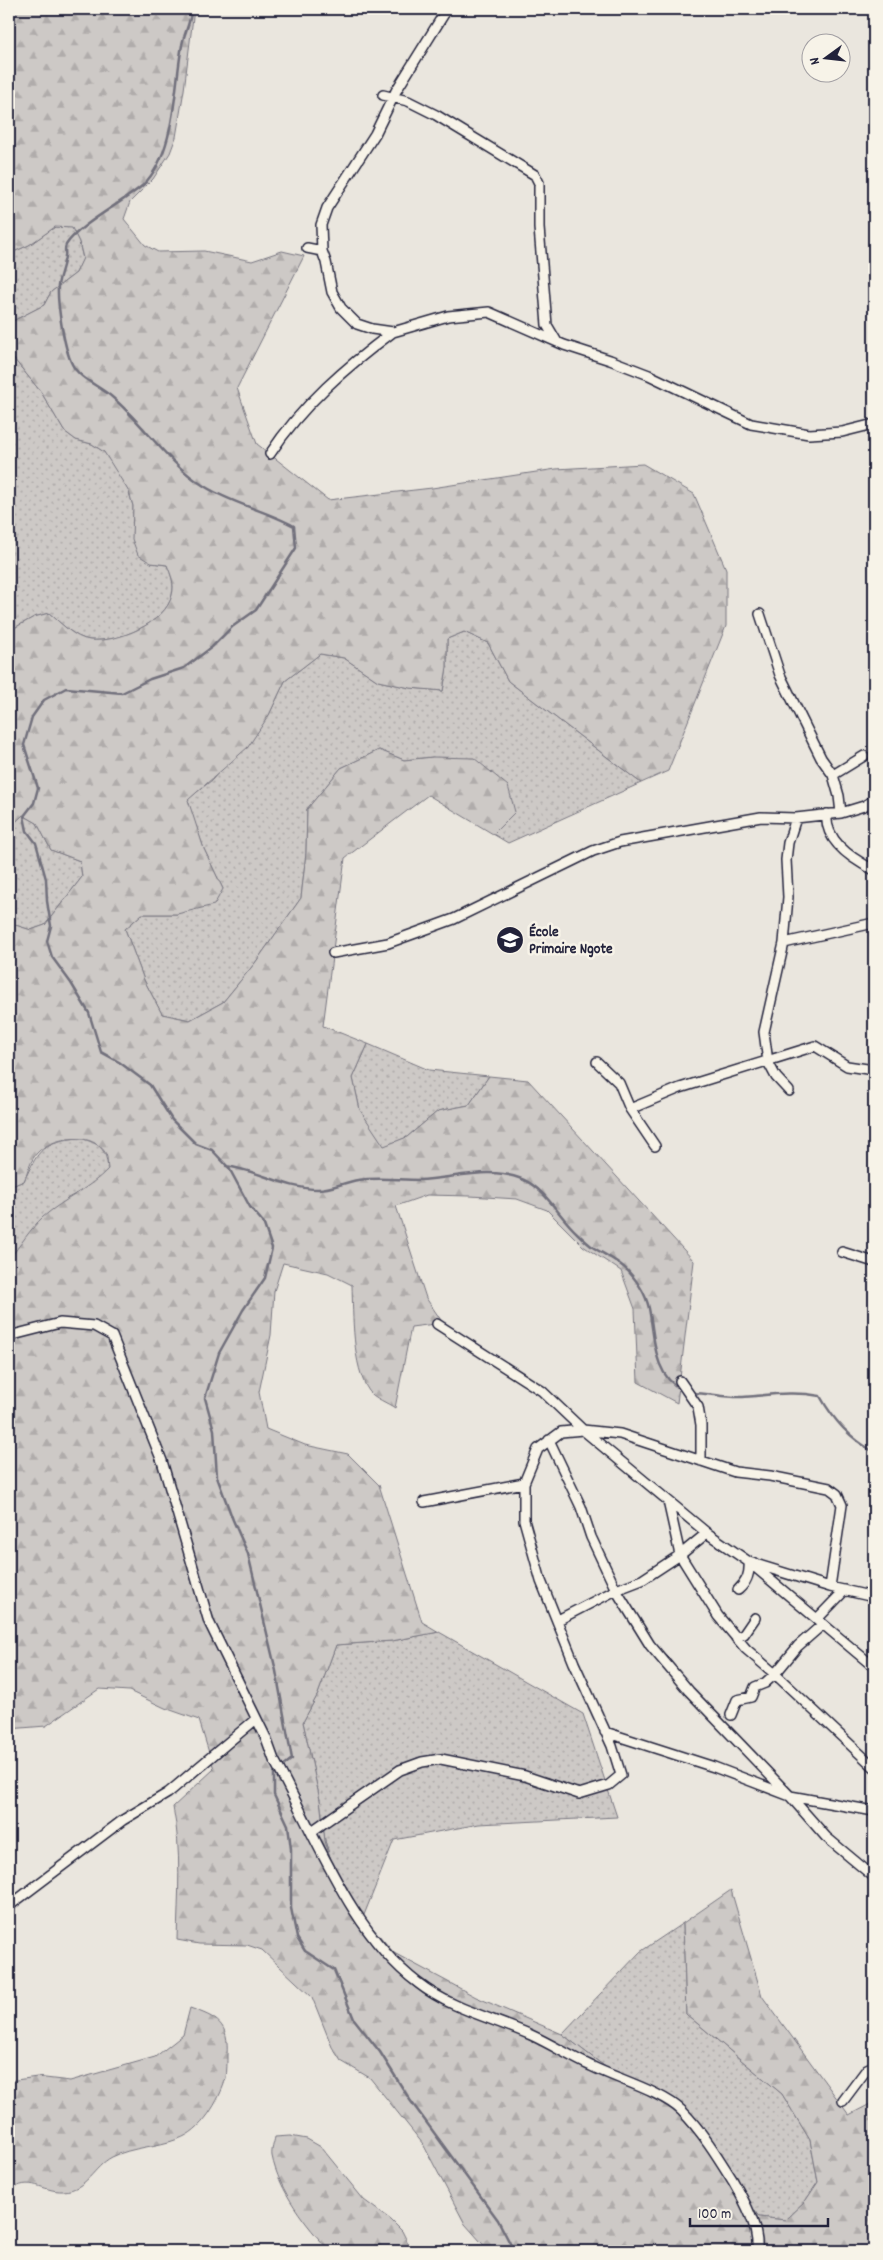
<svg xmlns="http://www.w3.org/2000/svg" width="883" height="2260" font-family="Dekko,sans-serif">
	<defs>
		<pattern id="grass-dots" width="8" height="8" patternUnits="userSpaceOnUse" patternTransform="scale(1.25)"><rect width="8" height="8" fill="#cdc9c6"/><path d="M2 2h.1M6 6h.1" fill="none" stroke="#b0acab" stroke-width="1.8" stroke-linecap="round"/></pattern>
		<pattern id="forest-firs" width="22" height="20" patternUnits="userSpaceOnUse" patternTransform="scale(1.25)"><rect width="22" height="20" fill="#cdc9c6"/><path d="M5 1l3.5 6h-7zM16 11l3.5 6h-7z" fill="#b0acab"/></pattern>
	</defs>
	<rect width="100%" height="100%" fill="#eae6de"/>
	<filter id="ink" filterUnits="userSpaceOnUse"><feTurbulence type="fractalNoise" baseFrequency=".02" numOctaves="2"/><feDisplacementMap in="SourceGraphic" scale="10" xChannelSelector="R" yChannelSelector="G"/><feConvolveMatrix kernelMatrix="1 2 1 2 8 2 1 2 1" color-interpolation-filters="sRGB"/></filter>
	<g filter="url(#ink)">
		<path fill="url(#grass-dots)" stroke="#787680" d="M 55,227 L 72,227 L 79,242 L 83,259 L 76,273 L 51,292 L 44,305 L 9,323 L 9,254 L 29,245 Z
			M 9,353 L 41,392 L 64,431 L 76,440 L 92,444 L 104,452 L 114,465 L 129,492 L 133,506 L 133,539 L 151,563 L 167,565 C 171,575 175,584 172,595 C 166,623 117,643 90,640 C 74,638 61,623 49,613 L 34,617 L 9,631 Z
			M 464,632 L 488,643 L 508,681 L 641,783 L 508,843 L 493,834 L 515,812 L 433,757 L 404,760 L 379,750 L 341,768 L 307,809 L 306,853 L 301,898 L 255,963 L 223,1002 L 190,1020 L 162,1014 L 144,980 L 125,929 L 142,914 L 177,914 L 223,889 L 204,849 L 187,800 L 212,780 L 269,715 L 285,681 L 320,654 L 344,658 L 378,681 L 410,688 L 443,691 L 447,667 L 447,639 Z
			M 23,815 L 37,823 L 51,850 L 80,861 L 82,877 L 45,925 L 31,930 L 9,923 L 9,828 Z
			M 368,1044 L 429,1070 L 489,1076 L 469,1105 L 438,1111 L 407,1137 L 383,1147 L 360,1110 L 353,1078 Z
			M 80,1138 C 100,1144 106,1148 108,1169 L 95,1183 L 68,1198 L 9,1259 L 9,1187 L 24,1181 C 39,1149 43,1141 80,1138 Z
			M 439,1632 L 583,1714 L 617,1817 L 479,1824 L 394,1840 L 364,1915 L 340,1889 L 325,1841 L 320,1800 L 303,1722 L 318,1694 L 336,1645 L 392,1641 Z
			M 683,1923 L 686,2014 L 782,2094 L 810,2140 L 818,2182 L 806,2200 L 785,2220 L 759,2217 L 724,2168 L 616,2075 L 562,2034 L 640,1952 Z"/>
		<path fill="url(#forest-firs)" stroke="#787680" d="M 9,9 L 194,9 L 184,90 L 176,137 L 170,153 L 153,179 L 130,202 L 124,219 L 145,245 L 158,252 L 204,251 L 252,261 L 282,251 L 304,256 L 237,388 L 257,444 L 328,500 L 432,488 L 556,469 L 643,464 L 694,494 L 726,569 L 726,626 L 668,771 L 641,783 L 508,681 L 488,643 L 464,632 L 447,639 L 447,667 L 443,691 L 410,688 L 378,681 L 344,658 L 320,654 L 285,681 L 269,715 L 248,747 L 188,800 L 204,849 L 223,889 L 214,905 L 177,914 L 142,914 L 125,929 L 144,980 L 162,1014 L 190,1020 L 223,1002 L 255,963 L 301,898 L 306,853 L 307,809 L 341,768 L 379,750 L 404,760 L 433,757 L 474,758 L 508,786 L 515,812 L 493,834 L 428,795 L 345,858 L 323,1026 L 368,1044 L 353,1078 L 360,1110 L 384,1146 L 407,1137 L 438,1111 L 469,1105 L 489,1076 L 528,1080 L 694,1261 L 677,1403 L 638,1382 L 635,1309 L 621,1271 L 583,1246 L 547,1210 L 517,1199 L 470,1196 L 427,1195 L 396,1206 L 426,1298 L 443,1323 L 411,1327 L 395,1408 C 388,1403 374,1398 369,1391 C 352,1367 353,1314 352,1285 L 328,1273 L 283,1263 L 274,1291 L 271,1335 L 259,1392 L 266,1429 L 305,1445 L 348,1454 L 379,1485 L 422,1622 L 439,1632 L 392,1641 L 336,1645 L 318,1694 L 303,1722 L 320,1800 L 325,1841 L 340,1889 L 394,1953 L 476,1997 L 562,2034 L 616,2075 L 672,2107 L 724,2168 L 759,2217 L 785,2220 L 806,2200 L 818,2182 L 810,2140 L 782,2094 L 686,2014 L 683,1923 L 731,1890 L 762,1996 L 849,2115 L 874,2102 L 874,2251 L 489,2251 L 465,2224 L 423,2144 L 370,2078 L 341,2061 L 332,2047 L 312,1997 L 262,1950 L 247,1945 L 199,1944 L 177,1940 C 178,1896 182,1851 173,1807 L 214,1769 L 199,1720 L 165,1708 L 129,1691 L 99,1689 L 46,1726 L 9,1729 L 9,1259 C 20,1246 30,1229 43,1217 C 64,1199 89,1189 108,1169 C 107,1165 108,1158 106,1154 C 94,1131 53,1136 37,1153 C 31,1159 28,1172 24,1181 L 9,1187 L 9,923 L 31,930 L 45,925 L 82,877 L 80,861 L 51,850 L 37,823 L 23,815 L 9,828 L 9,631 L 34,617 L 49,613 C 61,623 74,638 90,640 C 117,643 166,623 172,595 C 175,584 171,575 167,565 L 151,563 L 138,555 L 132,539 L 133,506 L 129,492 L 104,452 L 92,444 L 76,440 L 64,431 L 41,392 L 9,353 L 9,323 L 44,305 L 51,292 L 76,273 L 83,258 L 79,242 L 72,228 L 55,227 L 29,245 L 9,254 Z
			M 190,2008 C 218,2018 229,2023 227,2055 C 227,2062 227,2071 226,2078 C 219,2101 202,2131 178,2139 C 157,2147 132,2147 112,2157 C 93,2167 87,2190 63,2191 C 42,2192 31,2175 9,2191 L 9,2081 L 37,2077 L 70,2081 L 155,2057 L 183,2035 Z
			M 290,2136 L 307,2139 L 321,2147 L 364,2200 L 391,2220 L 402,2231 L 412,2251 L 330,2251 C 306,2226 279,2191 272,2156 C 271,2150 274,2143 275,2137 Z"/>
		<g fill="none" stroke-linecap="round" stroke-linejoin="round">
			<path stroke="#716f7b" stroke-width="2.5" d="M 191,9 C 192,20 184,33 182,45 C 174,87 176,153 143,185 C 124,202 78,225 66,245 C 64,249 66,253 65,256 C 64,266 59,276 58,286 C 57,304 64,348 72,364 C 79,379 100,386 112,397 C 144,424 168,464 204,486 C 232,504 265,510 294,526 L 296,548 L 256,610 L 232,627 L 212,647 L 184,668 L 150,679 L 122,693 L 66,688 L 44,700 L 32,717 L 24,745 L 38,788 L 34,803 L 24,816 L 27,831 L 36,843 L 46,879 L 47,901 L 51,926 L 47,941 L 52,957 L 71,983 L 89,1013 L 101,1052 L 119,1062 L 150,1085 L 172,1120 L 196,1144 L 212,1150 L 229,1168 L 250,1207 L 263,1222 L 272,1248 L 265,1278 L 243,1310 L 219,1353 L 205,1398 L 214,1430 L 217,1477 L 233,1520 L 248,1554 L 276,1671 L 292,1759 L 274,1773 L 274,1795 L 288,1825 L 291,1849 L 291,1908 L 297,1938 L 305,1951 L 334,1970 L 354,2019 L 380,2052 L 410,2100 L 498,2220 L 514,2251
				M 226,1166 C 258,1170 286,1189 318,1189 C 331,1189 345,1182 358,1180 C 378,1177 399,1180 419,1180 C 452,1179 492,1165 524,1180 C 546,1190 560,1218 577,1233 C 582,1238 588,1244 594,1248 C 605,1255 619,1261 628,1271 C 639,1283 648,1298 650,1314 C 655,1342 654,1375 682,1390
				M 692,1393 C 709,1393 726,1398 743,1397 C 769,1395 793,1391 820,1396 C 834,1421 850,1438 874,1452"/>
			<g stroke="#22223b" stroke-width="12">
				<path id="minor" d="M 383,95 L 408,101 L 436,115 L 535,175 L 539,183 L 539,228 L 547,325 L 557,342
					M 307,248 L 322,251 L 326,262 L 332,292 L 341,308 L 357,324 L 372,329 L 393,332 L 448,316 L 489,312 L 564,345 L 610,360 L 649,375 L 751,424 L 809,434 L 842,432 L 874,424
					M 322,251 L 321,225 L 327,208 L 375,134 L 396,91 L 447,9
					M 270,454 C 302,405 346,367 393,332
					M 760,614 L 780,675 L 821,758 L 833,775 L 839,796 L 841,813
					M 833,775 L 864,756
					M 827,814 C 824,841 854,860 874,870
					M 784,943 L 874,923
					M 333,953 L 388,943 L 454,919 L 593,851 L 620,842 L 761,817 L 796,818 L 841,813 L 864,806 L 874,800
					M 597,1062 L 619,1083 L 630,1109 L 655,1146
					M 789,1091 L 776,1077 L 768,1062 L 764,1032 L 784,943 L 788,897 L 786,860 L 788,843 L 796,818
					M 630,1109 L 680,1088 L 815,1046 L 847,1066 L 874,1070
					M 842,1252 L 874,1262
					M 437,1324 L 542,1391 L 583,1430 L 620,1434 L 735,1472 L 770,1476 L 829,1488 L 837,1494 L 842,1505 L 830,1587
					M 9,1336 L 60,1323 L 94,1326 L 112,1336 L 162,1461 L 209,1622 L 266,1738 L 274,1760 C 315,1833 350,1932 418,1983 C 451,2009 493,2018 531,2035 C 551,2044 571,2057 591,2066 C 617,2079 663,2092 682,2111 C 702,2131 718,2157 733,2181 C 745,2202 759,2227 757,2251
					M 680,1381 L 698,1407 L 701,1425 L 701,1461
					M 549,1440 L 581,1507 L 591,1537 L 616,1590 L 650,1645 L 689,1691 L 790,1796 L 826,1837 L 874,1877
					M 668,1501 L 680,1555 L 718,1616 L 746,1649 L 775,1674 L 874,1767
					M 424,1502 L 524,1483
					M 738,1590 C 747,1582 750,1574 749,1562 L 874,1667
					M 817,1619 L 845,1590
					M 558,1620 L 616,1590 L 642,1580 L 680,1555 L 707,1533
					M 736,1638 L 744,1634 L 755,1618
					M 731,1715 L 737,1700 L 751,1697 L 755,1687 L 765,1683 L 775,1674 L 798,1646 L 822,1625
					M 605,1732 L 714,1767 L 790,1796 L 874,1811
					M 312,1831 L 400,1770 L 422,1762 L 441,1759 L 525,1776 L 579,1794 L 609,1785 L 621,1775 L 612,1746 L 574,1663 L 541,1581 L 524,1520 L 524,1483 L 538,1449 L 561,1432 L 583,1430 L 707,1533 L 749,1562 L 830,1587 L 874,1597
					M 9,1906 L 123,1820 L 168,1793 L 256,1719
					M 843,2101 L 867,2069 L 874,2066"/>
			</g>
			<use href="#minor" stroke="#f7f3e8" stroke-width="9"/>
		</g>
	</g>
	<defs>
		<g id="school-disc" transform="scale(1.4375)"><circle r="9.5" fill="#22223b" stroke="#f7f3e8"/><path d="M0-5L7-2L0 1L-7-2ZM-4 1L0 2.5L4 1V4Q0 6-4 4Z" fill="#fff"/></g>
	</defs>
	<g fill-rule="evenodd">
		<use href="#school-disc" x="510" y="940"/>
	</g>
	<g text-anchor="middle" stroke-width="5" stroke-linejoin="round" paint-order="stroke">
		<g font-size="15" font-weight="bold" fill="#22223b" stroke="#f7f3e8" text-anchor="start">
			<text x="529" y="936">École<tspan x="529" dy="17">Primaire Ngote</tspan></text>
		</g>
	</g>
	<rect width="883" height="2260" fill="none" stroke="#f7f3e8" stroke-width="30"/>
	<rect x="15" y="15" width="853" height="2230" fill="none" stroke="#22223b" stroke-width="2" filter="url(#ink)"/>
	<g transform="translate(826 58) rotate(255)"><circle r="24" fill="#f7f3e8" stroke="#a29fa3"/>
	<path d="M0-4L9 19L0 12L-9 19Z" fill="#22223b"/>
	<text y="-8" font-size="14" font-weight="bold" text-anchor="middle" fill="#22223b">N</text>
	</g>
	<path d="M690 2218v8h138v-8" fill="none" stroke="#22223b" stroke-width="2.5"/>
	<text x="698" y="2218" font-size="15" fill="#22223b" stroke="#f7f3e8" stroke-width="4" paint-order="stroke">100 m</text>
</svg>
